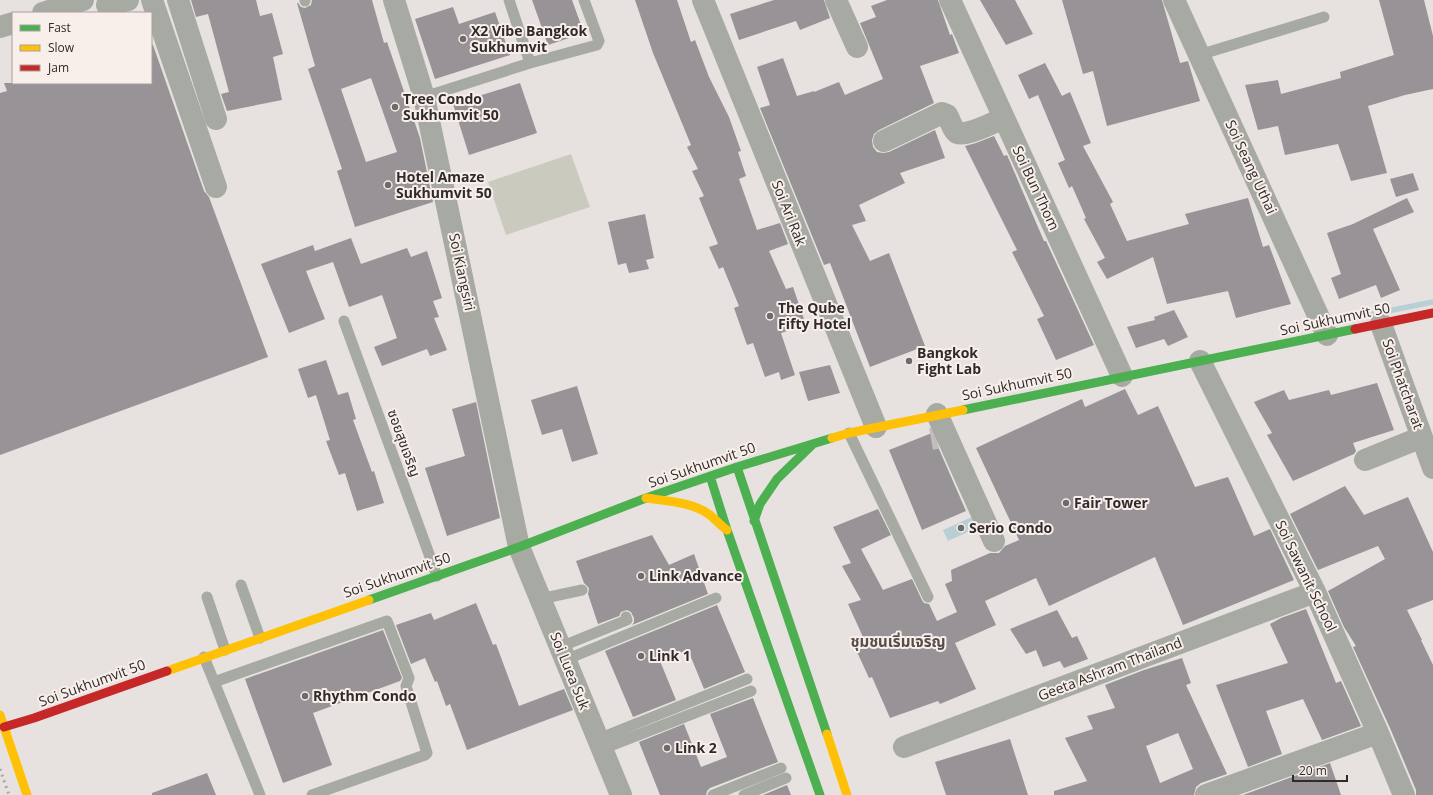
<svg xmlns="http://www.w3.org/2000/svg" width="1433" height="795" font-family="'Open Sans','Noto Sans Thai',sans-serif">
	<rect width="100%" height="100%" fill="#e7e2e0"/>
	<path fill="#cacbbe" d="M 571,154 L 590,207 L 506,235 L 488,182 Z"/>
	<path fill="#b7cfd5" d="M 974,516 L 979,527 L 948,541 L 943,530 Z"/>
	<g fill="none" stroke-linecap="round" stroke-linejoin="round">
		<path stroke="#b7cfd5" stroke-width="5.5" d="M 1343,320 L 1433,302"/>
	</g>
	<path fill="#979397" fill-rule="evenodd" d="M 191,0 L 256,0 L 260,16 L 272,13 L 283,54 L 273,57 L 282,100 L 227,111 L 221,94 L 229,92 L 208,14 L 196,17 Z
		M 312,0 L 372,0 L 384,43 L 387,42 L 420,138 L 433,202 L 355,227 L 337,171 L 342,169 L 308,69 L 315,66 L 297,3 L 298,3 L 301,7 L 305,8 L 311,5 ZM 371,78 L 397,152 L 366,162 L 341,89 Z
		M 532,0 L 572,0 L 584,33 L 548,45 Z
		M 635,0 L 677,0 L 691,42 L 695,40 L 709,77 L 729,117 L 741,151 L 738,152 L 746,176 L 739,179 L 757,230 L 780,223 L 788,244 L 769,251 L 786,289 L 793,287 L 806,325 L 781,333 L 795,375 L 781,380 L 779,372 L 765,377 L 753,343 L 747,345 L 734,308 L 739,306 L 723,267 L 719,269 L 709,247 L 718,244 L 699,198 L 704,196 L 692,171 L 698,169 L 687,147 L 691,145 L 653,53 Z
		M 774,0 L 824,0 L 830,18 L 800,30 L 796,21 L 739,40 L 730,14 Z
		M 887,0 L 938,0 L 950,35 L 952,34 L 959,53 L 920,66 L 934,103 L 879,130 L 874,134 L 872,140 L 873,147 L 877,152 L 883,153 L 889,152 L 935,130 L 945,158 L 900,173 L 905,183 L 859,205 L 866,221 L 852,225 L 870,261 L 889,253 L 925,346 L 870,367 L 830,263 L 824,265 L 760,108 L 770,105 L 757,67 L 783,58 L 797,96 L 814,91 L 814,92 L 839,82 L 845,95 L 883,79 L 860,23 L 876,17 L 871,6 Z
		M 980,0 L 1015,0 L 1033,34 L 1006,45 Z
		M 1062,0 L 1162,0 L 1180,63 L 1188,61 L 1200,101 L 1107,126 L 1093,71 L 1083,74 Z
		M 1379,0 L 1424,0 L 1433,36 L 1433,89 L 1405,95 L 1368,106 L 1387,173 L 1351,181 L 1338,144 L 1285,155 L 1278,126 L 1258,130 L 1245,85 L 1278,80 L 1281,94 L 1341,78 L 1340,72 L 1394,55 Z
		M 453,7 L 459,24 L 495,12 L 510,55 L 435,79 L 415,19 Z
		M 151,45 L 153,45 L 204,191 L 209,197 L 268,357 L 0,455 L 0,93 L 7,91 L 4,83 L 151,83 Z
		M 1045,63 L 1062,96 L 1070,92 L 1091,143 L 1083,146 L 1113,202 L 1110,204 L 1127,241 L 1189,224 L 1185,214 L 1248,198 L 1263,247 L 1269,245 L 1291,304 L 1236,318 L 1228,291 L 1167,304 L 1153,257 L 1107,279 L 1097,262 L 1105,258 L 1084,219 L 1086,218 L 1072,186 L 1069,188 L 1058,163 L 1065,160 L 1038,95 L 1029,99 L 1018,75 Z
		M 520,83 L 537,133 L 469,155 L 453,104 Z
		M 994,136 L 1004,156 L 1007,155 L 1044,241 L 1046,241 L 1094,345 L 1056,360 L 1037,319 L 1044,316 L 1012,252 L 1017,250 L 965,146 L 976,143 Z
		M 1413,173 L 1419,190 L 1396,197 L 1390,179 Z
		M 1407,198 L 1414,212 L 1373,229 L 1400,290 L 1381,298 L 1376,285 L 1339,299 L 1331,278 L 1341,274 L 1327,233 L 1353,224 Z
		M 645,214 L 654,258 L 646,260 L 649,269 L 629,273 L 626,263 L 618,265 L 608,222 Z
		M 351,238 L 361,264 L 407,248 L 411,257 L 427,251 L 442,298 L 433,301 L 439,317 L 434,318 L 447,350 L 430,356 L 427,349 L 382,366 L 374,347 L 397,338 L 382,295 L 349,307 L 333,262 L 306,271 L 325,319 L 289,333 L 261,264 L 313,245 L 315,251 Z
		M 1174,310 L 1188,337 L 1168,346 L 1164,339 L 1136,348 L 1127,327 L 1155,320 L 1154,317 Z
		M 326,360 L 338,395 L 348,392 L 356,419 L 353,420 L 372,472 L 374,471 L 384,503 L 357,511 L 345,473 L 339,475 L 326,441 L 330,440 L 316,395 L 308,398 L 298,369 Z
		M 830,365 L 840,393 L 808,401 L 799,372 Z
		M 1377,383 L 1394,430 L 1353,443 L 1356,451 L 1354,454 L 1293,481 L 1267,435 L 1272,433 L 1254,402 L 1284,390 L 1289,400 L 1329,390 L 1331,395 Z
		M 577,386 L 598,454 L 572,462 L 562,429 L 542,435 L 531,400 Z
		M 1125,389 L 1138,415 L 1158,406 L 1195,487 L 1228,477 L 1254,536 L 1270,529 L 1294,580 L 1183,625 L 1155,557 L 1049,606 L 1036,578 L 985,601 L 996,625 L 955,643 L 976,689 L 940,704 L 938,701 L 890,718 L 872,677 L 869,678 L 852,641 L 863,637 L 848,604 L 861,600 L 842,566 L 851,563 L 833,527 L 878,509 L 891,535 L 861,549 L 883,590 L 912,579 L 922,600 L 924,603 L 929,604 L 937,621 L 957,612 L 945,584 L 952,581 L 951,570 L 990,553 L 999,553 L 1005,546 L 1019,540 L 976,448 L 1082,399 L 1085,407 Z
		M 476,402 L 500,518 L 447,536 L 425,468 L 465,456 L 452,409 Z
		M 932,433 L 966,511 L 922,530 L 889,450 Z
		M 1345,486 L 1364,515 L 1408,497 L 1433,552 L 1433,600 L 1407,610 L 1422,640 L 1421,640 L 1433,665 L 1433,795 L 1416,795 L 1416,790 L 1390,728 L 1353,647 L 1356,646 L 1344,627 L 1328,591 L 1385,559 L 1378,546 L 1318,570 L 1290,514 Z
		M 652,535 L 669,565 L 694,554 L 708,594 L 632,625 L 634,622 L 634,618 L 631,612 L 627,610 L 621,612 L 619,616 L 598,624 L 588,594 L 589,588 L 584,583 L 576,561 Z
		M 476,603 L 493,645 L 496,644 L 519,706 L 564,689 L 573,710 L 467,750 L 450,704 L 446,706 L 437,681 L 435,682 L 425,658 L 411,664 L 396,625 L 431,613 L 434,620 Z
		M 717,605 L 745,672 L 704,689 L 688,650 L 660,661 L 676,700 L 633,717 L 605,651 Z
		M 1306,609 L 1336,683 L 1341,681 L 1361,726 L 1322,740 L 1303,699 L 1266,711 L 1282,754 L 1248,767 L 1216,685 L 1288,663 L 1270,624 L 1281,618 Z
		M 1057,610 L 1072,638 L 1077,636 L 1088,659 L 1064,668 L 1060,661 L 1043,667 L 1036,650 L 1026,654 L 1010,629 Z
		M 383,630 L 402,678 L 400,681 L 313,713 L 332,765 L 283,783 L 245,679 Z
		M 1182,658 L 1191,683 L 1186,685 L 1227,774 L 1201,783 L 1196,787 L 1194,795 L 1054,795 L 1054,791 L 1087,781 L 1065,738 L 1093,729 L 1087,716 L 1115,708 L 1105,685 L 1144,670 ZM 1178,733 L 1193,769 L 1160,783 L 1146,746 Z
		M 753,698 L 778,762 L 710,788 L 707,791 L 706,795 L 660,795 L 639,742 L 684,724 L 701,767 L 727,757 L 710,714 Z
		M 1010,739 L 1028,795 L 946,795 L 935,762 Z
		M 1330,763 L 1341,795 L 1243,795 Z
		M 207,773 L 216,795 L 152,795 L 152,793 Z
		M 787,785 L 791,795 L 763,795 Z"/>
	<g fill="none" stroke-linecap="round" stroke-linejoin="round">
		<path stroke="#c2bdbc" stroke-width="22" stroke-dasharray="22 11" stroke-linecap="butt" d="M 931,439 L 937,438"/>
		<path stroke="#a6aaa2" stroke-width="11" d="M 305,0 L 305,1
			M 509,0 L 530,63
			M 1199,55 L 1324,17
			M 424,97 L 530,63 L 597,45 L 599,41 L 584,0
			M 344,321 L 437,576
			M 849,433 L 928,597
			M 241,585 L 260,638
			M 207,597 L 225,650
			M 540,599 L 582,590
			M 560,647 L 627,620 L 626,617
			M 204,657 L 260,795
			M 565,660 L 716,598
			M 214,682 L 387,621 L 409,678 L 406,686 L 427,753 L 425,755 L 312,795
			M 598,739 L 747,679
			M 602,749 L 751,691
			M 713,795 L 781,768
			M 744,795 L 786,778"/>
		<path stroke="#a6aaa2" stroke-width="22" d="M 152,0 L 216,187
			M 178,0 L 216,119
			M 394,0 L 424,97 L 519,547 L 621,795
			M 703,0 L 876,427
			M 836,0 L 857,47
			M 950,0 L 1122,376
			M 1174,0 L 1327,335
			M 107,5 L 128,0
			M 43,13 L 83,0
			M 0,27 L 13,23
			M 884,141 L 942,113 L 947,115 C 950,120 952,128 956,132 C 962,139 996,121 1004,118
			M 1381,324 L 1433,468
			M 1200,361 L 1315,592 L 1378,733 L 1404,795
			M 937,414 L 994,541
			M 1365,460 L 1422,437
			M 904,747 L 1315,592
			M 1206,795 L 1378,733"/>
		<path stroke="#4caf50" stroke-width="9" d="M 963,410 L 1355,329
			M 737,467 L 827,734
			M 710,476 L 727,530 L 820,795
			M 754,521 L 760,504 L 777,479 L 813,444
			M 369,600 L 519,547 L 646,498 L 737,467 L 832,438"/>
		<path stroke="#ffc107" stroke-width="9" d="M 832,438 L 849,433 L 963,410
			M 646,498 C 667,501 692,502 710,515 C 716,520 721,526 727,530
			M 167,671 L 369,600
			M 0,715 L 27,795
			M 827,734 L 847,795"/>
		<path stroke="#c62828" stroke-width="9" d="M 1355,329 L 1433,313
			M 4,727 L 34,718 L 167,671"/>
		<path stroke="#a9a8a4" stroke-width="3" stroke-dasharray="2 4" stroke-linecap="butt" d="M 0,769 L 9,795"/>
	</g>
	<g fill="#6f6b6a" stroke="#f8eeea" stroke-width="1.5">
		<circle cx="463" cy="39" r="4"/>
		<circle cx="395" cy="107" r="4"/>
		<circle cx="388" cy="185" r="4"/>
		<circle cx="770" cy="316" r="4"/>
		<circle cx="909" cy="361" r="4"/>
		<circle cx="1066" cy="503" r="4"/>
		<circle cx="961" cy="528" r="4"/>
		<circle cx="641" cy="576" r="4"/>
		<circle cx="641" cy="656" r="4"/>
		<circle cx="305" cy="696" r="4"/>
		<circle cx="667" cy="748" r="4"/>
	</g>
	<g text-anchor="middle" stroke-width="4" stroke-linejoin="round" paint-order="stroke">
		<g font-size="14" font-weight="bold" fill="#2f2b2a" stroke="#f8eeea" text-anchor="start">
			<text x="471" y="36">X2 Vibe Bangkok<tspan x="471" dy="16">Sukhumvit</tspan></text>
			<text x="403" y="104">Tree Condo<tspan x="403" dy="16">Sukhumvit 50</tspan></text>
			<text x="396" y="182">Hotel Amaze<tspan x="396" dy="16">Sukhumvit 50</tspan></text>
			<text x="778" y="313">The Qube<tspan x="778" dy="16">Fifty Hotel</tspan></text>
			<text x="917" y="358">Bangkok<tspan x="917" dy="16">Fight Lab</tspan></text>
			<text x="1074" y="508">Fair Tower</text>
			<text x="969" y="533">Serio Condo</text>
			<text x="649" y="581">Link Advance</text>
			<text x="649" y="661">Link 1</text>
			<text x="313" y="701">Rhythm Condo</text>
			<text x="675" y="753">Link 2</text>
		</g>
		<g font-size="14" fill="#2f2b2a" stroke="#f8eeea">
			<text transform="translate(1251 167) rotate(65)" y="5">Soi Seang Uthai</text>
			<text transform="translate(1036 188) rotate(65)" y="5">Soi Bun Thom</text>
			<text transform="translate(789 213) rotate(68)" y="5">Soi Ari Rak</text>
			<text transform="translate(462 272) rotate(78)" y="5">Soi Kiangsiri</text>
			<text transform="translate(1335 319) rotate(-12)" y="5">Soi Sukhumvit 50</text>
			<text transform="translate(1017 384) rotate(-12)" y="5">Soi Sukhumvit 50</text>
			<text transform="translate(1403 384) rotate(70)" y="5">Soi Phatcharat</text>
			<text transform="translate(404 443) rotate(70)" y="5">ซอยสุขเจริญ</text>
			<text transform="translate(702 465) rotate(-19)" y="5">Soi Sukhumvit 50</text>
			<text transform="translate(397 575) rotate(-19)" y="5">Soi Sukhumvit 50</text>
			<text transform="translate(1306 576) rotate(64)" y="5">Soi Sawanit School</text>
			<text transform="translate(1110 669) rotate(-21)" y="5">Geeta Ashram Thailand</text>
			<text transform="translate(570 671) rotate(68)" y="5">Soi Luea Suk</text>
			<text transform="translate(92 683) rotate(-20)" y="5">Soi Sukhumvit 50</text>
		</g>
		<g font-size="15" font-weight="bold" fill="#554e4a" stroke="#f8eeea">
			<text x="898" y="647">ชุมชนเริ่มเจริญ</text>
		</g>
	</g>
	<rect x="12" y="12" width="140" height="72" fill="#f8eeea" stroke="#a8a09d"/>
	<rect x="20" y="25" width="20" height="6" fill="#4caf50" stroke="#a8a09d"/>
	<text x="48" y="32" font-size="12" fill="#2f2b2a">Fast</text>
	<rect x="20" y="45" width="20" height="6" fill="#ffc107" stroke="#a8a09d"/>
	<text x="48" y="52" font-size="12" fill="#2f2b2a">Slow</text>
	<rect x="20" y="65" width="20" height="6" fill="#c62828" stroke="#a8a09d"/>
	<text x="48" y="72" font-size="12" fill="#2f2b2a">Jam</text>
	<path d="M1293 775v6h54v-6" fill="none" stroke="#2f2b2a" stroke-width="2"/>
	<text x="1299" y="775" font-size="12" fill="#2f2b2a" stroke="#f8eeea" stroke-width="3" paint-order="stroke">20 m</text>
</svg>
